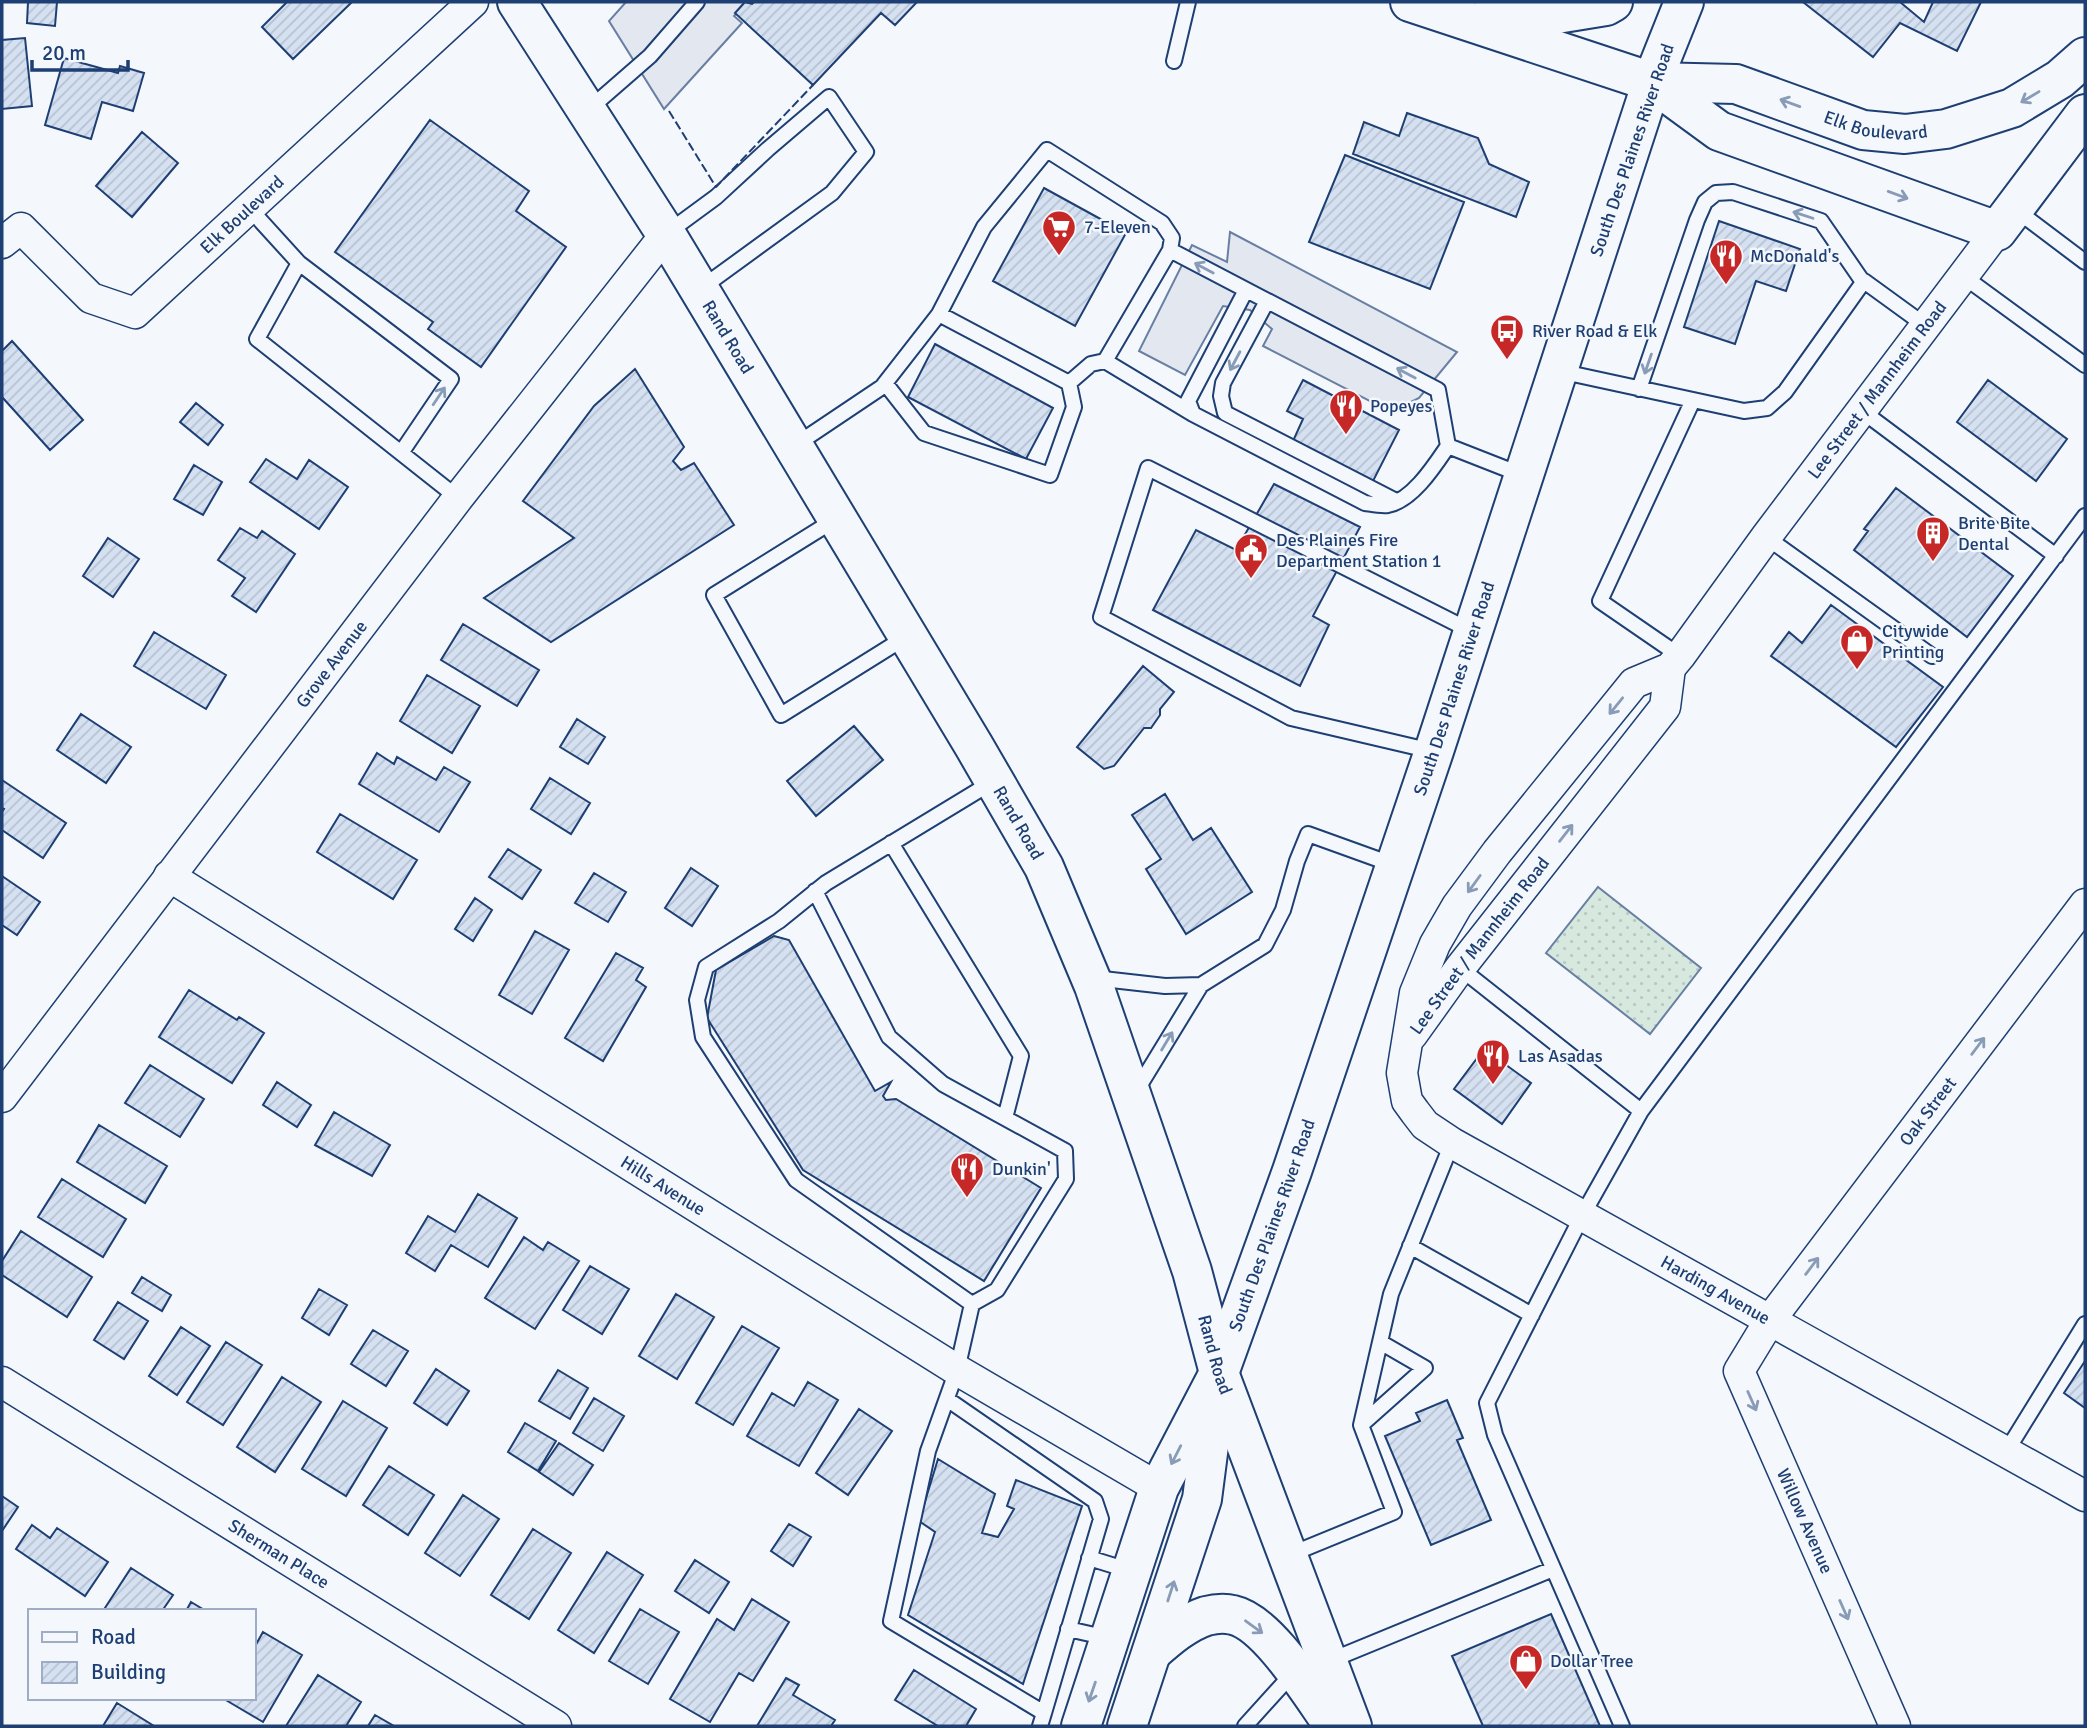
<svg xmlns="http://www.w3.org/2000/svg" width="2087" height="1728" font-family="Signika,sans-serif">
	<defs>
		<pattern id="grass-dots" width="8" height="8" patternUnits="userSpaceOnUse" patternTransform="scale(1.75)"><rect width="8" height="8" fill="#d7e8df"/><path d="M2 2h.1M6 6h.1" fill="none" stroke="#b8c8c3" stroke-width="1.8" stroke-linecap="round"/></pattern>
		<pattern id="building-hatch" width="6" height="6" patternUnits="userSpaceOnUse" patternTransform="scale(1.75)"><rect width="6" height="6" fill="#d5e0f0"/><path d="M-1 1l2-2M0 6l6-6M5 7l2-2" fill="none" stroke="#b6c1d1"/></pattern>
	</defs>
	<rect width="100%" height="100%" fill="#f4f7fb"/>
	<path fill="url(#grass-dots)" stroke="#687fa3" stroke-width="2" d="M 1598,887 L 1701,968 L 1650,1034 L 1546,953 Z"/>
	<path fill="#e3e8f0" stroke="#687fa3" stroke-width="2" d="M 626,2 L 747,2 L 734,16 L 742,23 L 664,109 L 609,21 Z
		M 1230,232 L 1457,352 L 1419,398 L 1391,412 L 1263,346 L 1272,329 L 1250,310 L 1223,306 L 1185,375 L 1139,351 L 1192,245 L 1227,262 Z"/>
	<path fill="url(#building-hatch)" stroke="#1d3f73" stroke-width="2" d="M 28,2 L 57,2 L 55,26 L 27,23 Z
		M 287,2 L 352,2 L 293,59 L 262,27 Z
		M 745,2 L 752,4 L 754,2 L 917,2 L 895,25 L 881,13 L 813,85 L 735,13 Z
		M 1803,2 L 1900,2 L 1924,22 L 1933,2 L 1981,2 L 1957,51 L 1900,23 L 1873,57 Z
		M 25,38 L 32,106 L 2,109 L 2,40 Z
		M 64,58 L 118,73 L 120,66 L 144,73 L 133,111 L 102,102 L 91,139 L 45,125 Z
		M 1407,113 L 1478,138 L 1489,164 L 1529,182 L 1516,217 L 1353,154 L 1364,122 L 1399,136 Z
		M 430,120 L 529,191 L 516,211 L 566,247 L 481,367 L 428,329 L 433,322 L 335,252 Z
		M 142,132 L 178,163 L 132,217 L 96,186 Z
		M 1345,155 L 1464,202 L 1430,289 L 1309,242 Z
		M 1044,188 L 1126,233 L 1075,326 L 993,281 Z
		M 1719,221 L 1800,249 L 1786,291 L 1756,281 L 1735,344 L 1684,327 Z
		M 12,341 L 83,420 L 50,450 L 2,397 L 2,351 Z
		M 935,344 L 1053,408 L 1026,459 L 908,397 Z
		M 635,369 L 684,447 L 673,461 L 681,470 L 694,463 L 734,525 L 551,642 L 484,598 L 574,538 L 523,501 L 594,406 Z
		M 1303,380 L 1399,430 L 1372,483 L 1293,441 L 1303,419 L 1287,411 Z
		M 1988,380 L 2067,439 L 2036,481 L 1957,422 Z
		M 196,403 L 223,425 L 208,445 L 180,422 Z
		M 266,459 L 297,479 L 309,460 L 348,487 L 319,529 L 250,482 Z
		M 194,465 L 222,482 L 203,515 L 174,499 Z
		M 1274,484 L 1360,527 L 1313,616 L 1329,625 L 1300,686 L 1153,610 L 1196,530 L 1236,550 Z
		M 1896,488 L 2013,576 L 1967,637 L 1854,550 L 1868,531 L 1864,529 Z
		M 240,528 L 257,538 L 262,531 L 295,554 L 256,612 L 232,596 L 245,578 L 218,560 Z
		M 108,538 L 139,559 L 113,597 L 83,576 Z
		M 1831,605 L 1943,687 L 1896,747 L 1771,656 L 1789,632 L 1802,643 Z
		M 463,624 L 539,670 L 517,706 L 441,660 Z
		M 154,632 L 226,675 L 206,709 L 134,666 Z
		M 1143,666 L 1174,692 L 1160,709 L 1160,715 L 1151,728 L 1144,728 L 1114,766 L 1104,769 L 1077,747 Z
		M 427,675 L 480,706 L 452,753 L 400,721 Z
		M 81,714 L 131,747 L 106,783 L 57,750 Z
		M 577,719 L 605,737 L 588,764 L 560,747 Z
		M 854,726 L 883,760 L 816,816 L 787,781 Z
		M 377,753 L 394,764 L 397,757 L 436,780 L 444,767 L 470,782 L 439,832 L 359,784 Z
		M 550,778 L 590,803 L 571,834 L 531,809 Z
		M 2,780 L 66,823 L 43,858 L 2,830 L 2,812 L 4,809 L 2,808 Z
		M 1165,794 L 1193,840 L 1211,828 L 1252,892 L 1186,934 L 1146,869 L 1161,859 L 1132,815 Z
		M 340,814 L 417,860 L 393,899 L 317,852 Z
		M 508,849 L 541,870 L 522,899 L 489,877 Z
		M 691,868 L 718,886 L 692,926 L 665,908 Z
		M 594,873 L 626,892 L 608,922 L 575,903 Z
		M 2,876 L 40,902 L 17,935 L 2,925 Z
		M 475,898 L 492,910 L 473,941 L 455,929 Z
		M 535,931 L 569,950 L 532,1014 L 499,995 Z
		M 774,936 L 789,940 L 875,1091 L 891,1082 L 883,1096 L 886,1100 L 896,1099 L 1041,1188 L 984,1281 L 803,1170 L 707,1018 L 716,970 Z
		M 616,953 L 643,968 L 636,980 L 646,987 L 603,1061 L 565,1038 Z
		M 189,990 L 237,1020 L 239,1017 L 264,1033 L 232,1083 L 159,1037 Z
		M 1484,1049 L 1531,1083 L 1502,1124 L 1454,1089 Z
		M 150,1065 L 204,1099 L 180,1137 L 125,1103 Z
		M 277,1082 L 311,1105 L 297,1127 L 263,1105 Z
		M 334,1112 L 390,1145 L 372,1176 L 315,1145 Z
		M 99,1125 L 167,1166 L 145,1203 L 77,1162 Z
		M 62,1179 L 126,1219 L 103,1257 L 38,1217 Z
		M 478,1194 L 517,1218 L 488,1267 L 451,1245 L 435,1271 L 406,1253 L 428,1216 L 455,1232 Z
		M 21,1231 L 92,1277 L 67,1317 L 2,1275 L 2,1261 Z
		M 524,1237 L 543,1250 L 548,1242 L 579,1261 L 535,1329 L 485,1298 Z
		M 590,1266 L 629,1289 L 602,1334 L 563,1310 Z
		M 142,1277 L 171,1295 L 162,1311 L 132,1293 Z
		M 319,1289 L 347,1305 L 329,1335 L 302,1318 Z
		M 676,1294 L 714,1317 L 677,1379 L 639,1356 Z
		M 118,1302 L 148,1321 L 124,1359 L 94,1340 Z
		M 742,1326 L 779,1348 L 733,1425 L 696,1403 Z
		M 181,1327 L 210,1346 L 177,1395 L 149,1376 Z
		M 373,1330 L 408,1351 L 386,1386 L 351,1364 Z
		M 226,1342 L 262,1365 L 223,1425 L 187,1402 Z
		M 2085,1361 L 2085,1408 L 2064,1393 Z
		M 436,1369 L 469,1391 L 447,1425 L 414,1403 Z
		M 558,1370 L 588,1388 L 570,1419 L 539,1401 Z
		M 282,1377 L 321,1402 L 275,1472 L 237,1447 Z
		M 808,1382 L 838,1400 L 799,1466 L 747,1436 L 772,1393 L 794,1406 Z
		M 594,1398 L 624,1416 L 603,1451 L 573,1433 Z
		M 1447,1400 L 1463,1438 L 1457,1440 L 1491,1520 L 1431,1545 L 1385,1436 L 1420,1421 L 1416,1413 Z
		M 343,1401 L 387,1428 L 346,1496 L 302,1469 Z
		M 859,1409 L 892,1431 L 848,1495 L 816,1473 Z
		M 525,1423 L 556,1441 L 538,1471 L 508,1452 Z
		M 559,1443 L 593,1465 L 573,1495 L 539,1472 Z
		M 938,1459 L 995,1494 L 982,1533 L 998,1537 L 1014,1509 L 1007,1506 L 1016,1480 L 1082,1506 L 1023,1684 L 908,1615 L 935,1532 L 919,1521 Z
		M 389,1466 L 434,1495 L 408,1535 L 363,1505 Z
		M 463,1495 L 499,1519 L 460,1576 L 425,1553 Z
		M 2,1496 L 18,1507 L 2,1531 Z
		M 789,1524 L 811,1537 L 793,1566 L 771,1551 Z
		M 32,1525 L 50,1538 L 57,1528 L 108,1562 L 85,1596 L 16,1549 Z
		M 533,1529 L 571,1553 L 529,1619 L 491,1595 Z
		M 607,1552 L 643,1575 L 594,1653 L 558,1630 Z
		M 695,1560 L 729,1582 L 709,1613 L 675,1591 Z
		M 131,1568 L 173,1595 L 162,1611 L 103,1611 Z
		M 752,1599 L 789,1622 L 753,1681 L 739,1673 L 710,1722 L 670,1699 L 717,1619 L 734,1630 Z
		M 191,1602 L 206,1611 L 186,1611 Z
		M 640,1609 L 679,1632 L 648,1684 L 609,1661 Z
		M 1551,1614 L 1600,1726 L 1483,1726 L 1452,1656 Z
		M 263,1632 L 302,1655 L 263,1722 L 224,1699 L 254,1698 L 254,1648 Z
		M 914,1670 L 976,1709 L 966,1726 L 938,1726 L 895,1700 Z
		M 318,1675 L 361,1702 L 346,1726 L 286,1726 Z
		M 786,1678 L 799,1685 L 793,1695 L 835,1720 L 831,1726 L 757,1726 Z
		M 117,1703 L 154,1726 L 103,1726 Z
		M 375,1715 L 394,1726 L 368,1726 Z"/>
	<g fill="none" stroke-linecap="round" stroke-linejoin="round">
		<g stroke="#1d3f73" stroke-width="18">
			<path id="lane" d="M 1174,61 L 1188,2
				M 588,110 L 650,56 L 697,2
				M 249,208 L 299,263 L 257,339 L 458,498
				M 2016,210 L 2085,262
				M 667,233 L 716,197 L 768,149 L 829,97 L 866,152 L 832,193 L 700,289
				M 299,263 L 451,379 L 401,453
				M 1963,276 L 2085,365
				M 1267,301 L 1223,383 L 1221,396 L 1225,413 L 1396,501
				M 1105,361 L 1170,250 L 1172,238 L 1162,223 L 1047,150 L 984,227 L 939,314 L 1069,383 L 1091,364 L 1105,361 L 1193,414 L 1365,503 C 1372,504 1381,506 1388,505 C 1413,500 1435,465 1448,446 L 1438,390 L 1170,250
				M 1559,371 L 1744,411 L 1767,408 L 1785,392 L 1864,281 L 1926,326
				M 885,383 L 924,433 L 1050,475 L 1074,407 L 1069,383
				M 1639,389 L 1697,220 L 1705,202 L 1716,193 L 1733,192 L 1821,221 L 1863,282
				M 1862,411 L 2056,556
				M 1193,414 L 1188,401 L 1246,290
				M 794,446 L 882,387 L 939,314
				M 1448,446 L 1522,475
				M 836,519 L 714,595 L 781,715 L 906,637
				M 1766,537 L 1932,656
				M 1680,656 L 1600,601 L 1693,400
				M 1432,751 L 1291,718 L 1101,617 L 1148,468 L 1471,631
				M 994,781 L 826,883 L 779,921 L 706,967 L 697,1000 L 703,1037 L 796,1180 L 972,1304 L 957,1370 L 928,1451 L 891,1621 L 1044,1713 L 1040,1726
				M 891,843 L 1021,1056 L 1005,1118
				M 815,891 L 889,1037 L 943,1084 L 1065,1151 L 1066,1179 L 997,1290 L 972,1304
				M 1460,968 L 1641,1111
				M 1094,978 L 1165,986 L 1201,985
				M 1135,1093 L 1201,985 L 1265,945 L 1283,910 L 1297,861 L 1308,834 L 1394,865
				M 1410,1246 L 1532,1315
				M 947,1399 L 1095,1501 L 1101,1519 L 1044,1713
				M 1361,1425 L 1425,1368 L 1380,1342
				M 2006,1452 L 2085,1324
				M 1289,1555 L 1394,1512 L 1361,1425 L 1391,1294 L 1452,1143
				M 1089,1558 L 1131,1571
				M 1068,1629 L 1108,1638
				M 1329,1661 L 1553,1569
				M 1245,1726 L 1293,1673
				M 1622,1726 L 1495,1435 L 1487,1403 L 1582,1216 L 1641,1111 L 2085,516"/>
		</g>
		<g stroke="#1d3f73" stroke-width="33">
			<g id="street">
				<path id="s1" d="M 1997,231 L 1766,537 L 1680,656 L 1670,668 L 1634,683 L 1497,852 L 1457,906 L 1435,944 L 1415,993 L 1402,1073 L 1407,1101 L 1415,1112 L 1425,1125 L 1452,1143 L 2085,1496"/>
				<path id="s2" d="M 2,243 L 21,228 L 91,298 L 135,313 L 473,2"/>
				<path id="s3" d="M 169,876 L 957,1370 L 1159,1488"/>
				<path id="s4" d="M 1412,1035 L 1460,968 L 1665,707 L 1670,668"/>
				<path id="s5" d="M 2,1097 L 458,498 L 666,234"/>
				<path id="s6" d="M 2,1382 L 556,1726"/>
				<path id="s7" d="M 1895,1726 L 1739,1371 L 1770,1320 L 2085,904"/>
			</g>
		</g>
		<g stroke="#1d3f73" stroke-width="42">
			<path id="secondary" d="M 1410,2 L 1652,82 L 1684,2
				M 1487,18 L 1520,20 L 1606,6 L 1613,2"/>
		</g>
		<g stroke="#1d3f73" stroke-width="42">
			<g id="primary">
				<path id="s8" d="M 517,2 L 666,234 L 974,746 L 1044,867 L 1094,986 L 1192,1271 L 1219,1373 L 1352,1726"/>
				<path d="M 1652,82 L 1719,131 L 1997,231 L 2085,114"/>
				<path id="s9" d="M 1652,82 L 1736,84 L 1863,130 L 1905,134 L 1946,129 L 2012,108 L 2060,79 L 2085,57"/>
				<path d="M 1152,1652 C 1168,1638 1185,1623 1206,1616 C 1214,1614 1225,1613 1233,1615 C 1269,1623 1312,1696 1334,1726"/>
				<path id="s10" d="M 1081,1726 L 1159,1488 L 1219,1373 L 1292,1171 L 1434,751 L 1652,82"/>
				<path d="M 1127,1726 L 1202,1499 L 1215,1399"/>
			</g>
		</g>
		<use href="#lane" stroke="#f4f7fb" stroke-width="14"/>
		<use href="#street" stroke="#f4f7fb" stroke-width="30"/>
		<use href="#secondary" stroke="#f4f7fb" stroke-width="38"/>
		<use href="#primary" stroke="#f4f7fb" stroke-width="38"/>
		<path stroke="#1d3f73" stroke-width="2" stroke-dasharray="9 3.5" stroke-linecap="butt" d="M 669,111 L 716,187 L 813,85"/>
	</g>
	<defs><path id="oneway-shaft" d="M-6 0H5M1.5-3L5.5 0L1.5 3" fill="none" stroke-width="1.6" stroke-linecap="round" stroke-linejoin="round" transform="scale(1.75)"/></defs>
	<g stroke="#889bb7">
		<use href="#oneway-shaft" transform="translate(2030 97) rotate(149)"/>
		<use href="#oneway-shaft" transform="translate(1790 103) rotate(-160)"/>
		<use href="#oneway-shaft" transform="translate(1898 195) rotate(20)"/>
		<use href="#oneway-shaft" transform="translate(1803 215) rotate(-162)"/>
		<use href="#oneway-shaft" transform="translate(1204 268) rotate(-152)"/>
		<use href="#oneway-shaft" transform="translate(1235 361) rotate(118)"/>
		<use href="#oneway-shaft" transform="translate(1648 364) rotate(109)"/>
		<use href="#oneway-shaft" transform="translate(1406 373) rotate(-152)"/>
		<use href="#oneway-shaft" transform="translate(439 396) rotate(-56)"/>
		<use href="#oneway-shaft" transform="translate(1616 706) rotate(129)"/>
		<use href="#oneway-shaft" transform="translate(1566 833) rotate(-52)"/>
		<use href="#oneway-shaft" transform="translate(1474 884) rotate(126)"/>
		<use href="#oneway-shaft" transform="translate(1167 1041) rotate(-59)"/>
		<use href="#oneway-shaft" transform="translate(1978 1046) rotate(-53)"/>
		<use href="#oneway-shaft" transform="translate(1812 1266) rotate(-53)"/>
		<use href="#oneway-shaft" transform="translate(1752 1401) rotate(66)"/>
		<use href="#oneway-shaft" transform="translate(1176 1455) rotate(117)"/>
		<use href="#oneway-shaft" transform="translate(1171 1591) rotate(-72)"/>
		<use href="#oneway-shaft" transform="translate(1844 1610) rotate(66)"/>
		<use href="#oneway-shaft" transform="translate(1254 1627) rotate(36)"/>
		<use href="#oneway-shaft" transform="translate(1092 1692) rotate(109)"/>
	</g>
	<defs>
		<g id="supermarket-pin" transform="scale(1.75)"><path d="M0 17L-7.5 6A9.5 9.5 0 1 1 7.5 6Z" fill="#c62828" stroke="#f4f7fb"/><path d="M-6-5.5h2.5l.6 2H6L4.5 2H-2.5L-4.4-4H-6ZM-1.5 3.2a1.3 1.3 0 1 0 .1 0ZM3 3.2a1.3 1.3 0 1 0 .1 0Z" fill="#fff"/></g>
		<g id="restaurant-pin" transform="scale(1.75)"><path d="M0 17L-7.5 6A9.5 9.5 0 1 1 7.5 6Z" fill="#c62828" stroke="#f4f7fb"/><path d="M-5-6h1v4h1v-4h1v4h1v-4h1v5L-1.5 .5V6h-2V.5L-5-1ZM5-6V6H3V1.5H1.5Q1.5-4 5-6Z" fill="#fff"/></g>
		<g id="bus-pin" transform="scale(1.75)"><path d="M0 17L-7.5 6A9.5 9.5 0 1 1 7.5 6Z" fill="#c62828" stroke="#f4f7fb"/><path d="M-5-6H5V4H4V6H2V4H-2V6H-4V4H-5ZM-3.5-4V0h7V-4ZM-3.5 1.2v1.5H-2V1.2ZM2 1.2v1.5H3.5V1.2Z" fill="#fff"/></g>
		<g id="building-pin" transform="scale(1.75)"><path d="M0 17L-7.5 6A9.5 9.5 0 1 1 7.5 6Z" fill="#c62828" stroke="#f4f7fb"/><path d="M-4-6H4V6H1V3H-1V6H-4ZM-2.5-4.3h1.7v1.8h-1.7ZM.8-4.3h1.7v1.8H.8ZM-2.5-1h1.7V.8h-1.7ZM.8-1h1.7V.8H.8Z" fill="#fff"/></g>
		<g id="civic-pin" transform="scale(1.75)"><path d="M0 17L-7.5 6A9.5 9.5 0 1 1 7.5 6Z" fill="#c62828" stroke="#f4f7fb"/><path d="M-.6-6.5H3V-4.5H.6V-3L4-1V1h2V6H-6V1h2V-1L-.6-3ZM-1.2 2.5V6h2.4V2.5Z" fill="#fff"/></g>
		<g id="shop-pin" transform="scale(1.75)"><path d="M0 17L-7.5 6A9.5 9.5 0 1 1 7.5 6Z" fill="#c62828" stroke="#f4f7fb"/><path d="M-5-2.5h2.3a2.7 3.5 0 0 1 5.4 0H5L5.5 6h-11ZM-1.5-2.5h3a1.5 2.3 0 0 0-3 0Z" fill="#fff"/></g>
	</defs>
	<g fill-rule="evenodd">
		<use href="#supermarket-pin" x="1059" y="227"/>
		<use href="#restaurant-pin" x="1726" y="256"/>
		<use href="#bus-pin" x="1507" y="331"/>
		<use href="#restaurant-pin" x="1346" y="406"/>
		<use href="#building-pin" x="1933" y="533"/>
		<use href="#civic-pin" x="1251" y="550"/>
		<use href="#shop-pin" x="1857" y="641"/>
		<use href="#restaurant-pin" x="1493" y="1056"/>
		<use href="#restaurant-pin" x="967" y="1169"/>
		<use href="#shop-pin" x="1526" y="1661"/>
	</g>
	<g text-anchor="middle" stroke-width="5" stroke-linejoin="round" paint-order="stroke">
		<g font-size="18" fill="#1d3f73" stroke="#f4f7fb">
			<text dy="6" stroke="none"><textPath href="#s9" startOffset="231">Elk Boulevard</textPath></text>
			<text transform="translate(1632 150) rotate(-71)" y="6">South Des Plaines River Road</text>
			<text dy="6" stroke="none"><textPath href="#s2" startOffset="315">Elk Boulevard</textPath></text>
			<text dy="6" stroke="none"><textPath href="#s8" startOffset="396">Rand Road</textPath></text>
			<text transform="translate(1877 390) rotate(-53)" y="6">Lee Street / Mannheim Road</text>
			<text dy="6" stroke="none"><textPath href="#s5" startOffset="544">Grove Avenue</textPath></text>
			<text dy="6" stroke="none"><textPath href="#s10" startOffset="1104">South Des Plaines River Road</textPath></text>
			<text dy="6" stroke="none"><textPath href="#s8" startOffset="962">Rand Road</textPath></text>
			<text dy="6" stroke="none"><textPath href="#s4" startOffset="112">Lee Street / Mannheim Road</textPath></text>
			<text dy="6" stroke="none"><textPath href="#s7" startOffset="709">Oak Street</textPath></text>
			<text dy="6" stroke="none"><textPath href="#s3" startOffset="583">Hills Avenue</textPath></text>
			<text dy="6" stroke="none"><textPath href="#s10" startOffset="537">South Des Plaines River Road</textPath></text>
			<text dy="6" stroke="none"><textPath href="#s1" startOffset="1440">Harding Avenue</textPath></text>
			<text dy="6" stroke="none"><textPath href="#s8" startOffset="1530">Rand Road</textPath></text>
			<text transform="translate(1805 1521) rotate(66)" y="6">Willow Avenue</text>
			<text dy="6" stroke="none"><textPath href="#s6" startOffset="326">Sherman Place</textPath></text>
		</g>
		<g font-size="18" fill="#1d3f73" stroke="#f4f7fb" text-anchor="start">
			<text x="1084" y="233">7-Eleven</text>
			<text x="1750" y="262">McDonald's</text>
			<text x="1532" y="337">River Road &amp; Elk</text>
			<text x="1370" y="412">Popeyes</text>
			<text x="1958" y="529">Brite Bite<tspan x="1958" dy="21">Dental</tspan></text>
			<text x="1276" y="546">Des Plaines Fire<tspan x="1276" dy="21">Department Station 1</tspan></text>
			<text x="1882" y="637">Citywide<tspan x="1882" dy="21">Printing</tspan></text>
			<text x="1518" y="1062">Las Asadas</text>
			<text x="992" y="1175">Dunkin'</text>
			<text x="1550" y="1667">Dollar Tree</text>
		</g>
	</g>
	<rect width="2087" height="1728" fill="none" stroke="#1d3f73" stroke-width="7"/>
	<rect x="28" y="1609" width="228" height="91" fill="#f4f7fb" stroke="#9eadc5" stroke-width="2"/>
	<rect x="42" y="1632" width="35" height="10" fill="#f4f7fb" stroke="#9eadc5" stroke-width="2"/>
	<text x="91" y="1644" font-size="21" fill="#1d3f73">Road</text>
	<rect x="42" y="1662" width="35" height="21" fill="url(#building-hatch)" stroke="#9eadc5" stroke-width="2"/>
	<text x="91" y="1679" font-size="21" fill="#1d3f73">Building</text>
	<path d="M32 60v10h96v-10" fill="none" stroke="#1d3f73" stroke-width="3.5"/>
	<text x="42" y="60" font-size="21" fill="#1d3f73" stroke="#f4f7fb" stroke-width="5" paint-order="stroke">20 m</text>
</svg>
